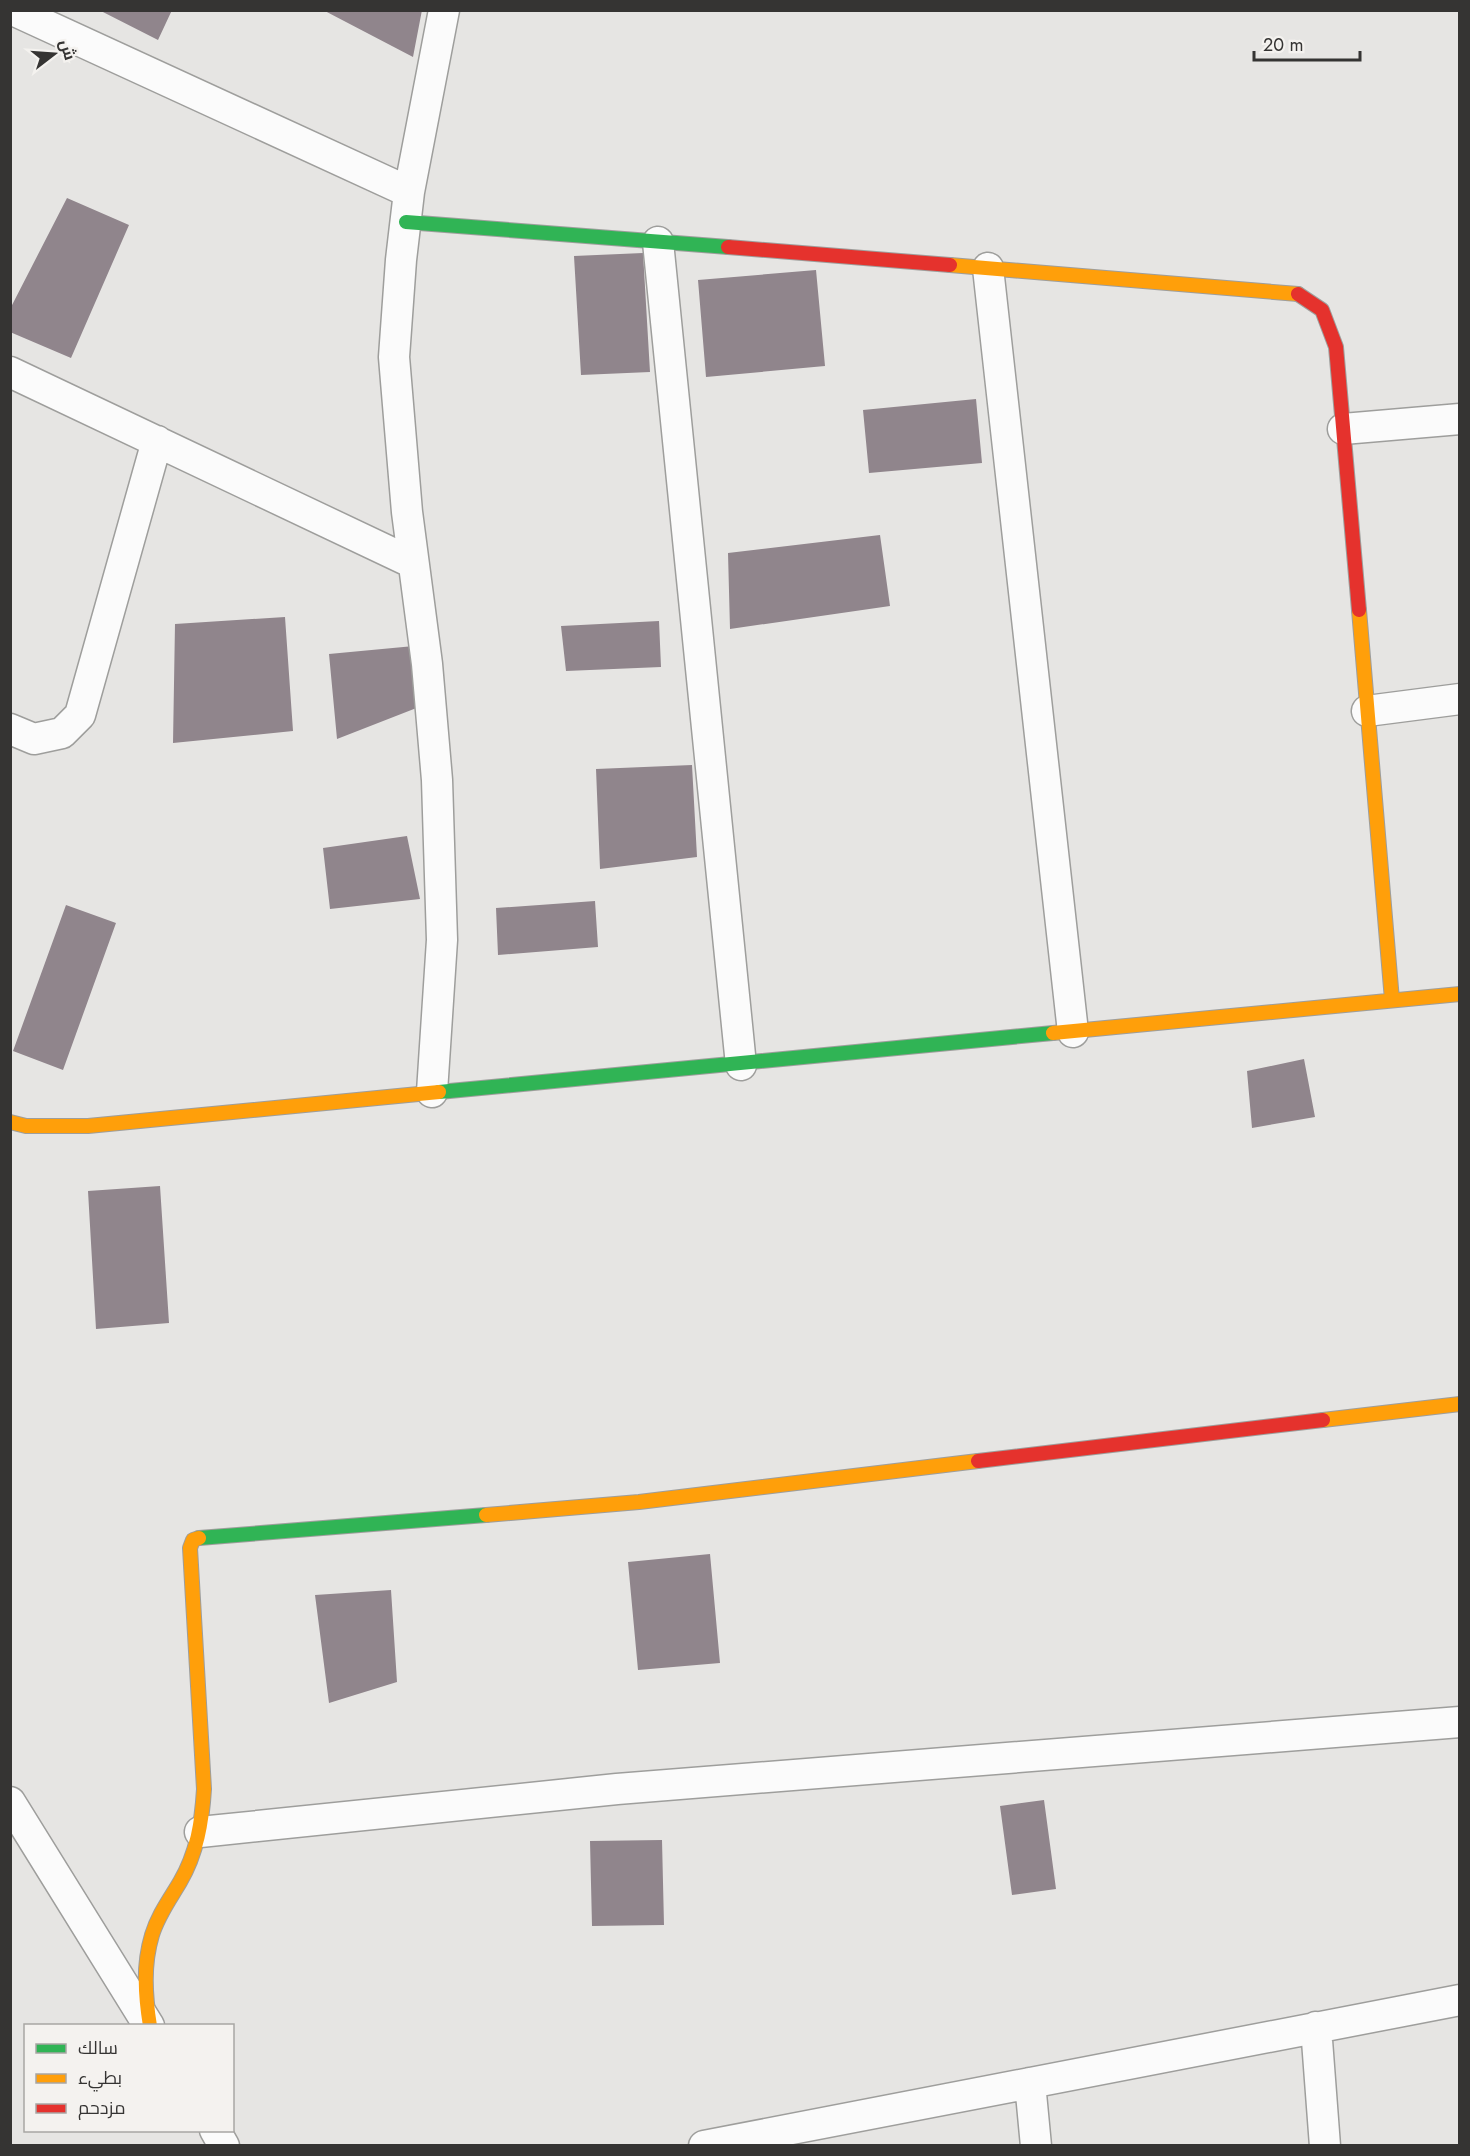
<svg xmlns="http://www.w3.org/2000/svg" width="1470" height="2156" font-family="Jost,Cairo,sans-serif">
	<rect width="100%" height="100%" fill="#e6e5e3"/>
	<path fill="#90858c" d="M 99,10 L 172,10 L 158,40 Z
		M 323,10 L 422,10 L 413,57 Z
		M 67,198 L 129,225 L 71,358 L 10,332 L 10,309 Z
		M 643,253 L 650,372 L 581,375 L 574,256 Z
		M 816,270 L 825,366 L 706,377 L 698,280 Z
		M 976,399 L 982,463 L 869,473 L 863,410 Z
		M 880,535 L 890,606 L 730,629 L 728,553 Z
		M 285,617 L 293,731 L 173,743 L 175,624 Z
		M 659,621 L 661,667 L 566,671 L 561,626 Z
		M 414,646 L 419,707 L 337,739 L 329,654 Z
		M 692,765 L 697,857 L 600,869 L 596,769 Z
		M 407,836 L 420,899 L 330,909 L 323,848 Z
		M 595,901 L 598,947 L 498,955 L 496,908 Z
		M 66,905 L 116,923 L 63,1070 L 13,1051 Z
		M 1304,1059 L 1315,1117 L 1252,1128 L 1247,1071 Z
		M 160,1186 L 169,1323 L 96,1329 L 88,1191 Z
		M 710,1554 L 720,1663 L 638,1670 L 628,1562 Z
		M 391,1590 L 397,1682 L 329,1703 L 315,1595 Z
		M 1044,1800 L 1056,1889 L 1012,1895 L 1000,1806 Z
		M 662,1840 L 664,1925 L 592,1926 L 590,1841 Z"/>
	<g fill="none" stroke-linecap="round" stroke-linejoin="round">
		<g stroke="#9e9e9c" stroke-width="33">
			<path id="street" d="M 13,10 L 409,192
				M 658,242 L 741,1065
				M 988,268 L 1073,1032
				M 10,372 L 413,563
				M 1343,429 L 1460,419
				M 1367,711 L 1460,699
				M 10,729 L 34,739 L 62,733 L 80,715 L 157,441
				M 432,1092 L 442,940 L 437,780 L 427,664 L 407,512 L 394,357 L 401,260 L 409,192 L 444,10
				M 10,1802 L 149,2026
				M 200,1832 L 617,1789 L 1460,1722
				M 1316,2027 L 1325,2146
				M 1030,2083 L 1036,2146
				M 215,2130 L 224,2146
				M 704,2146 L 1460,2000"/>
		</g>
		<g stroke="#9e9e9c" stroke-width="16">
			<path id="fast" d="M 406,222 L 728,247
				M 439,1092 L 1053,1033
				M 199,1538 L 486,1515"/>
		</g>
		<g stroke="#9e9e9c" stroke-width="16">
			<path id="slow" d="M 950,265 L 1298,294
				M 1359,610 L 1392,1000
				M 1053,1033 L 1460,994
				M 10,1122 L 26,1126 L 88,1126 L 439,1092
				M 1323,1420 L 1460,1404
				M 486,1515 L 639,1502 L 978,1461
				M 150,2026 C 145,1995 143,1965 152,1935 C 158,1915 170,1899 180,1882 C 197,1853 202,1822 204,1789 L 190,1548 L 193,1540 L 199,1538"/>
		</g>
		<g stroke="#9e9e9c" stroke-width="16">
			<path id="jam" d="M 728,247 L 950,265
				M 1298,294 L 1322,310 L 1336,347 L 1359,610
				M 978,1461 L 1323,1420"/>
		</g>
		<use href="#street" stroke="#fbfbfb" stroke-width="30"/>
		<use href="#fast" stroke="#30b455" stroke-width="14"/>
		<use href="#slow" stroke="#ff9f0a" stroke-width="14"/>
		<use href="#jam" stroke="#e5322d" stroke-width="14"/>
	</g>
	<rect width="1470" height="2156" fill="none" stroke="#353433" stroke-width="24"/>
	<rect x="24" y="2024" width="210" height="108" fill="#f4f2ef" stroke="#a8a6a4" stroke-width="1.5"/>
	<rect x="36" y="2044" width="30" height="9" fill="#30b455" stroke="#a8a6a4" stroke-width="1.5"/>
	<text x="78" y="2054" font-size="18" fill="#353433">سالك</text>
	<rect x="36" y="2074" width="30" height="9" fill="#ff9f0a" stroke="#a8a6a4" stroke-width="1.5"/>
	<text x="78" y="2084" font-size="18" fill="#353433">بطيء</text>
	<rect x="36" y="2104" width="30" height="9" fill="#e5322d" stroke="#a8a6a4" stroke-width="1.5"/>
	<text x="78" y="2114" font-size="18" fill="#353433">مزدحم</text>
	<g transform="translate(54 54) rotate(73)" stroke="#f4f2ef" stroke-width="4.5" paint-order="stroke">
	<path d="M0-4.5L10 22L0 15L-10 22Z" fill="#353433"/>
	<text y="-9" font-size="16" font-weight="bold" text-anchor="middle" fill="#353433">ش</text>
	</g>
	<path d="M1254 51v9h106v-9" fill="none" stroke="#353433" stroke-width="3"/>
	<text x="1263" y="51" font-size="18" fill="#353433" stroke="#f4f2ef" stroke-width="4.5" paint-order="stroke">20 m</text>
</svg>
